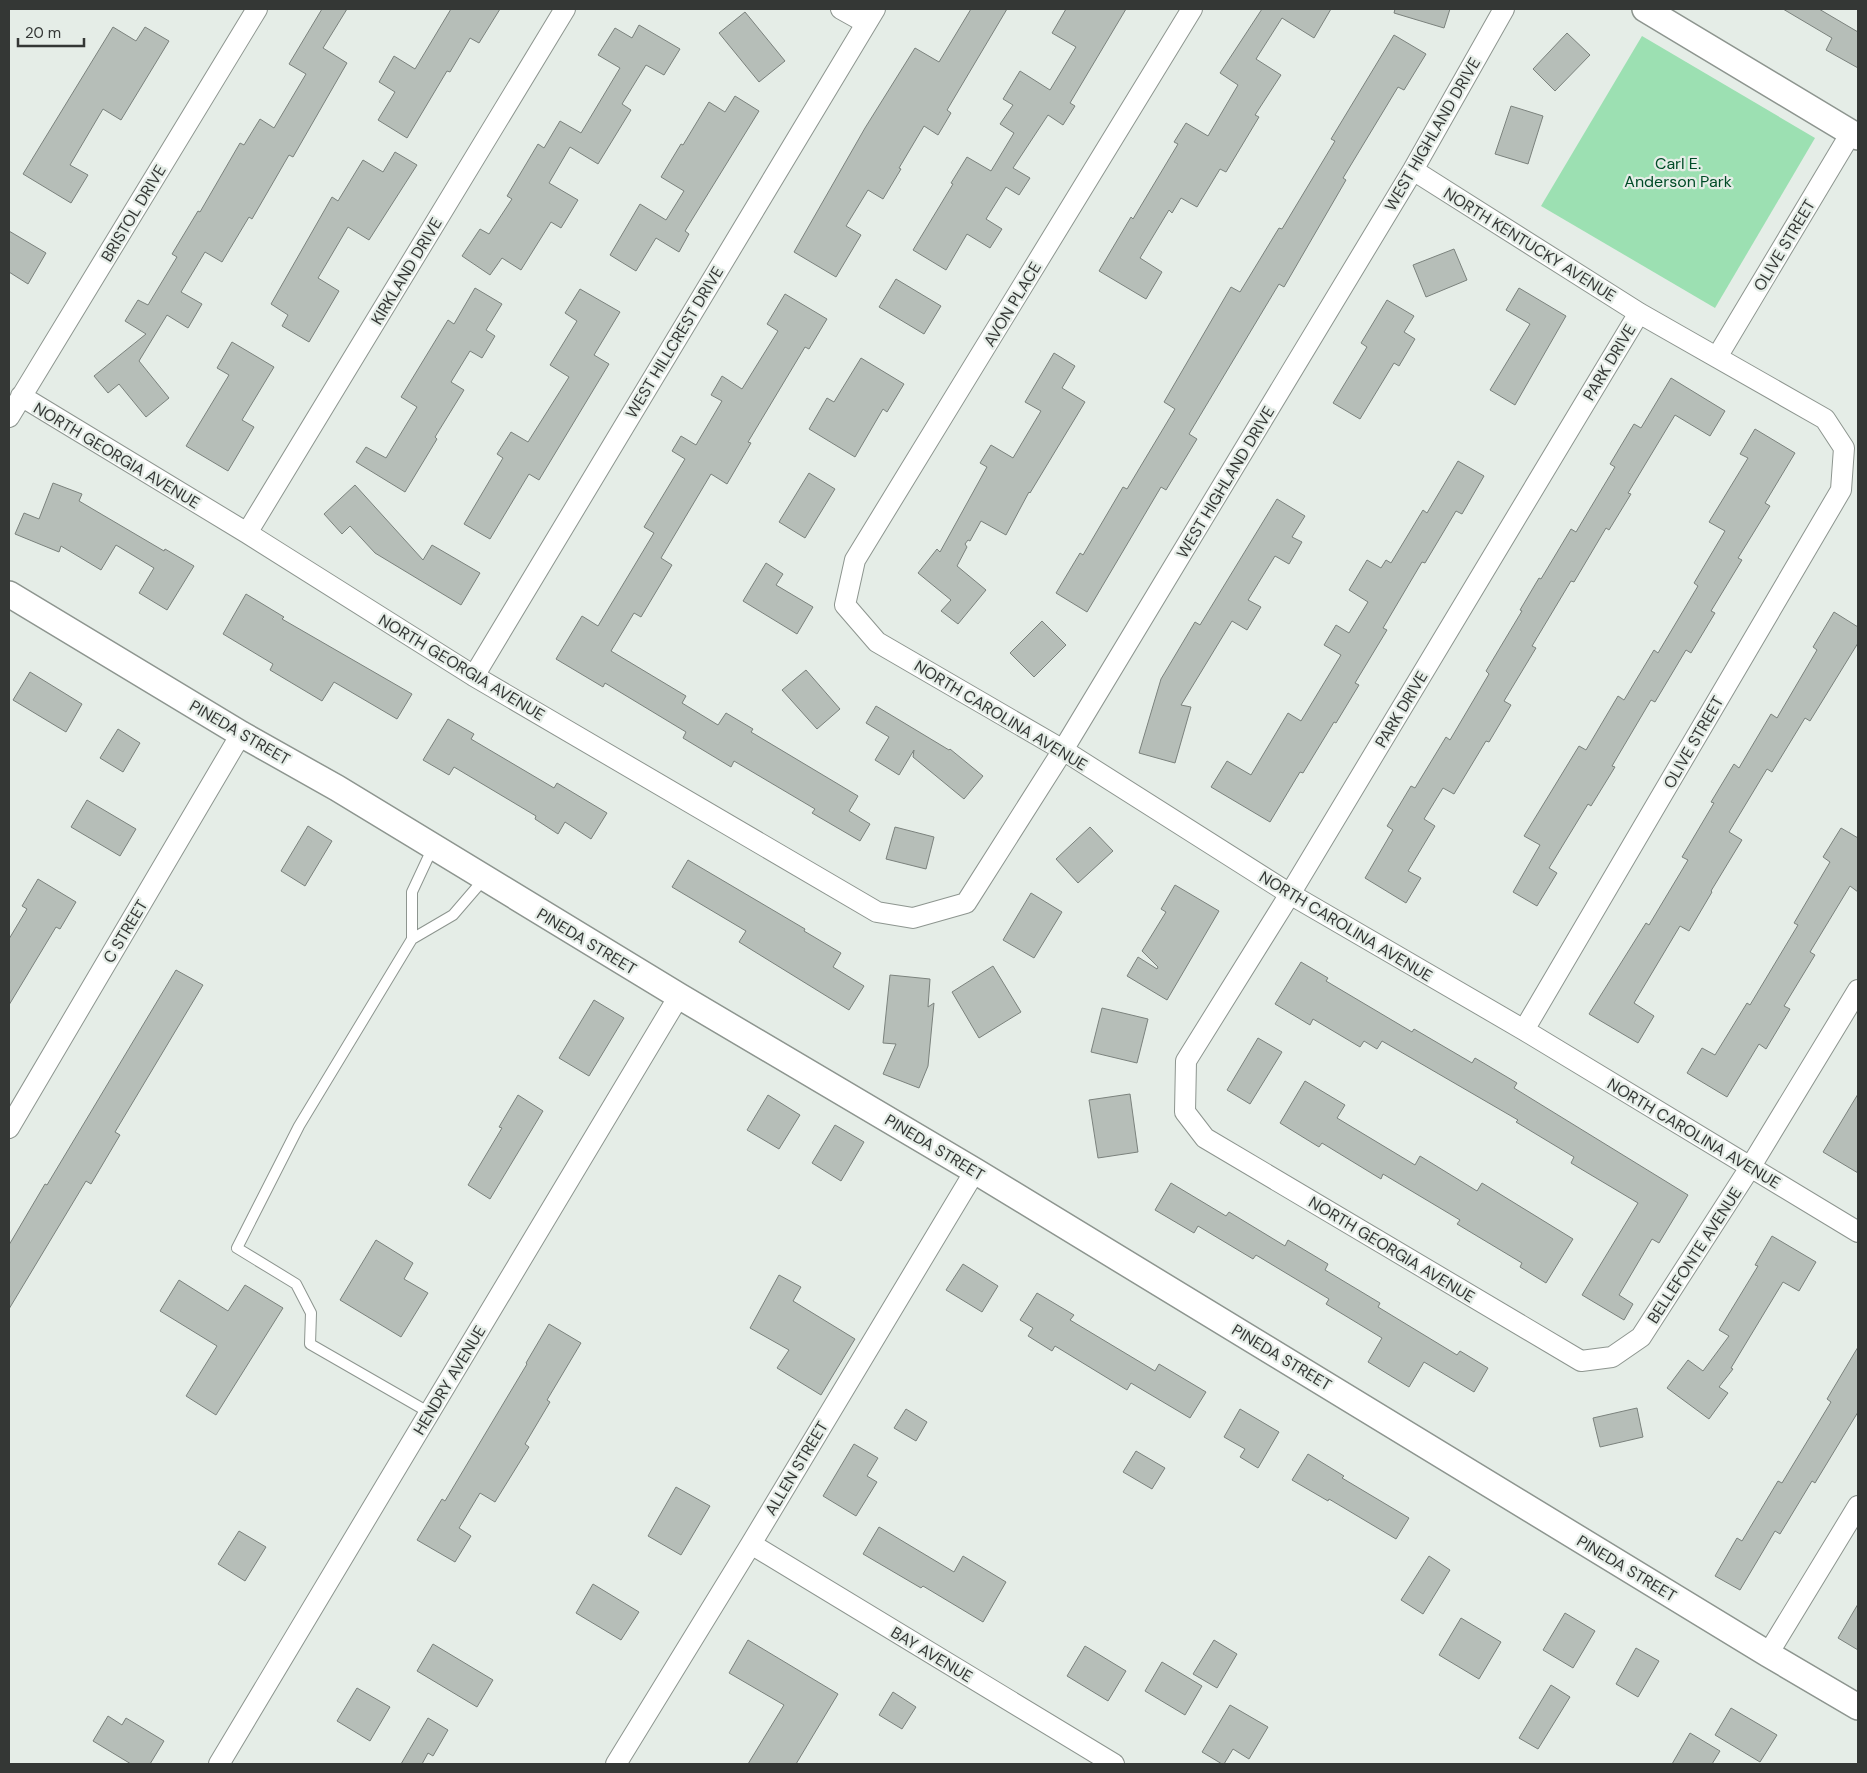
<svg xmlns="http://www.w3.org/2000/svg" width="1867" height="1773" font-family="'DM Sans',sans-serif">
	<rect width="100%" height="100%" fill="#e5ede7"/>
	<path fill="#9ce0b2" d="M 1642,36 L 1815,138 L 1715,308 L 1541,206 Z"/>
	<path fill="#b6beb8" stroke="#7b827d" d="M 322,9 L 347,9 L 323,48 L 347,63 L 293,157 L 289,155 L 252,219 L 249,217 L 222,262 L 205,252 L 181,292 L 202,304 L 188,328 L 167,315 L 139,361 L 169,398 L 146,417 L 119,384 L 108,393 L 94,376 L 146,334 L 125,321 L 138,300 L 148,305 L 177,257 L 172,254 L 198,211 L 200,212 L 240,143 L 244,145 L 260,119 L 274,128 L 306,74 L 289,64 Z
		M 451,9 L 500,9 L 479,43 L 470,38 L 450,72 L 447,71 L 407,138 L 378,120 L 395,92 L 379,82 L 394,56 L 415,69 Z
		M 971,9 L 1007,9 L 947,110 L 951,113 L 938,135 L 924,126 L 899,168 L 901,169 L 883,199 L 868,190 L 846,226 L 861,235 L 836,277 L 794,252 L 865,128 L 915,48 L 939,62 Z
		M 1066,9 L 1126,9 L 1070,103 L 1075,106 L 1063,125 L 1048,115 L 1013,168 L 1030,178 L 1019,195 L 1006,187 L 986,219 L 1002,229 L 990,248 L 967,234 L 946,270 L 913,250 L 953,184 L 951,183 L 967,157 L 991,171 L 1014,133 L 1000,124 L 1013,105 L 1003,99 L 1020,71 L 1050,90 L 1076,47 L 1052,33 Z
		M 1262,9 L 1331,9 L 1314,38 L 1282,18 L 1256,59 L 1281,75 L 1255,115 L 1259,117 L 1226,172 L 1220,169 L 1197,207 L 1181,198 L 1172,213 L 1169,210 L 1140,258 L 1162,272 L 1146,299 L 1099,271 L 1131,217 L 1133,219 L 1178,144 L 1174,142 L 1186,123 L 1208,136 L 1238,85 L 1220,73 Z
		M 1395,9 L 1450,9 L 1444,28 L 1394,13 Z
		M 1783,9 L 1819,9 L 1858,32 L 1858,68 L 1826,50 L 1832,38 Z
		M 745,12 L 785,61 L 759,82 L 719,33 Z
		M 639,25 L 680,49 L 664,75 L 646,65 L 622,104 L 631,110 L 598,164 L 570,147 L 549,183 L 578,200 L 561,228 L 551,222 L 521,270 L 502,258 L 490,275 L 462,256 L 480,229 L 489,234 L 512,199 L 507,196 L 538,144 L 544,148 L 560,121 L 581,133 L 620,68 L 598,55 L 615,28 L 632,38 Z
		M 113,27 L 136,41 L 145,27 L 169,41 L 121,120 L 103,109 L 70,165 L 88,175 L 71,203 L 23,174 Z
		M 1567,33 L 1590,55 L 1555,91 L 1533,69 Z
		M 1394,35 L 1426,54 L 1404,90 L 1398,87 L 1343,178 L 1346,180 L 1284,287 L 1279,284 L 1189,434 L 1197,439 L 1166,490 L 1161,487 L 1087,612 L 1056,593 L 1080,553 L 1083,555 L 1123,487 L 1127,489 L 1175,409 L 1164,402 L 1231,287 L 1240,292 L 1279,228 L 1282,229 L 1335,141 L 1331,139 Z
		M 735,96 L 759,111 L 685,231 L 689,234 L 679,252 L 656,238 L 636,271 L 610,255 L 640,204 L 666,220 L 684,191 L 661,177 L 681,144 L 683,145 L 709,102 L 725,112 Z
		M 1511,106 L 1543,116 L 1528,164 L 1495,154 Z
		M 395,152 L 417,165 L 369,240 L 348,227 L 318,278 L 339,291 L 309,342 L 282,326 L 288,315 L 271,304 L 332,197 L 338,201 L 363,160 L 383,172 Z
		M 9,231 L 46,253 L 28,284 L 9,272 Z
		M 1454,249 L 1467,280 L 1426,297 L 1413,265 Z
		M 896,279 L 941,306 L 924,334 L 879,307 Z
		M 475,288 L 502,304 L 486,330 L 495,336 L 482,358 L 470,351 L 451,382 L 464,390 L 435,437 L 437,439 L 405,492 L 356,462 L 366,447 L 386,458 L 417,407 L 401,397 L 448,320 L 454,324 Z
		M 1519,288 L 1566,316 L 1515,405 L 1490,390 L 1530,324 L 1506,310 Z
		M 580,289 L 620,312 L 594,355 L 609,364 L 539,480 L 529,474 L 490,539 L 464,524 L 503,458 L 497,454 L 511,432 L 528,442 L 569,377 L 550,365 L 577,321 L 565,313 Z
		M 785,294 L 827,319 L 809,349 L 805,347 L 748,442 L 751,443 L 727,484 L 711,474 L 661,558 L 672,565 L 641,617 L 634,613 L 611,651 L 686,696 L 682,703 L 718,725 L 726,713 L 753,729 L 751,732 L 858,796 L 849,811 L 870,824 L 860,841 L 812,813 L 815,809 L 734,761 L 731,767 L 683,738 L 686,732 L 605,683 L 603,687 L 556,659 L 582,616 L 598,626 L 654,533 L 644,527 L 685,459 L 672,451 L 681,436 L 696,445 L 722,401 L 711,395 L 722,376 L 742,389 L 778,331 L 767,324 Z
		M 1387,300 L 1414,316 L 1404,332 L 1415,339 L 1399,366 L 1394,363 L 1360,419 L 1333,403 L 1367,347 L 1361,343 Z
		M 232,342 L 274,367 L 242,420 L 254,427 L 228,471 L 186,446 L 229,375 L 217,368 Z
		M 1054,353 L 1075,366 L 1062,388 L 1085,402 L 1030,493 L 1029,492 L 1006,535 L 981,521 L 970,541 L 968,540 L 965,544 L 967,547 L 957,566 L 986,590 L 958,624 L 941,611 L 951,600 L 918,573 L 937,549 L 940,552 L 987,467 L 980,463 L 991,445 L 1013,458 L 1041,411 L 1025,402 Z
		M 861,358 L 904,384 L 887,412 L 883,409 L 855,457 L 809,429 L 827,398 L 834,402 Z
		M 1671,378 L 1725,411 L 1710,436 L 1675,415 L 1628,493 L 1631,494 L 1609,530 L 1606,528 L 1574,582 L 1571,581 L 1532,646 L 1536,648 L 1504,701 L 1511,705 L 1489,742 L 1486,741 L 1454,794 L 1443,788 L 1424,819 L 1435,826 L 1408,871 L 1421,878 L 1406,903 L 1365,878 L 1393,830 L 1387,826 L 1411,786 L 1415,788 L 1446,737 L 1450,740 L 1489,674 L 1486,671 L 1522,611 L 1520,610 L 1539,578 L 1541,579 L 1571,529 L 1576,532 L 1615,467 L 1610,464 L 1634,424 L 1641,428 Z
		M 1755,429 L 1795,453 L 1765,503 L 1770,506 L 1738,558 L 1742,560 L 1711,611 L 1715,613 L 1691,653 L 1686,650 L 1655,702 L 1651,700 L 1612,766 L 1615,767 L 1591,806 L 1588,804 L 1549,868 L 1557,873 L 1537,906 L 1513,892 L 1540,845 L 1524,836 L 1579,746 L 1586,750 L 1618,696 L 1624,700 L 1654,650 L 1658,653 L 1698,586 L 1694,583 L 1725,531 L 1709,522 L 1748,458 L 1740,454 Z
		M 1458,461 L 1484,476 L 1462,514 L 1456,511 L 1425,563 L 1422,562 L 1383,628 L 1387,630 L 1355,683 L 1359,685 L 1336,723 L 1334,722 L 1303,773 L 1300,772 L 1270,822 L 1211,787 L 1227,761 L 1251,775 L 1288,713 L 1301,721 L 1341,655 L 1324,645 L 1336,625 L 1349,633 L 1368,602 L 1349,590 L 1367,560 L 1381,568 L 1386,560 L 1391,563 L 1423,510 L 1427,513 Z
		M 809,473 L 835,489 L 805,538 L 779,522 Z
		M 53,483 L 82,494 L 79,501 L 164,551 L 165,549 L 194,566 L 167,610 L 139,593 L 154,568 L 116,545 L 101,570 L 61,546 L 59,552 L 15,534 L 24,513 L 39,519 Z
		M 355,485 L 423,560 L 432,545 L 480,573 L 461,605 L 375,553 L 350,526 L 342,534 L 324,514 Z
		M 1277,499 L 1305,516 L 1292,537 L 1302,542 L 1289,564 L 1275,556 L 1248,600 L 1261,607 L 1247,630 L 1232,621 L 1181,705 L 1191,707 L 1175,763 L 1139,753 L 1161,679 L 1195,622 L 1200,625 Z
		M 766,563 L 783,574 L 776,585 L 813,607 L 797,634 L 743,601 Z
		M 246,594 L 284,617 L 282,619 L 412,694 L 397,719 L 334,682 L 322,701 L 270,670 L 273,664 L 223,634 Z
		M 1834,612 L 1858,627 L 1858,643 L 1810,721 L 1805,718 L 1772,772 L 1767,769 L 1729,832 L 1742,840 L 1711,891 L 1712,892 L 1689,931 L 1680,926 L 1634,1003 L 1654,1016 L 1638,1043 L 1589,1014 L 1646,923 L 1649,925 L 1688,860 L 1682,857 L 1714,803 L 1711,802 L 1734,764 L 1739,768 L 1771,714 L 1777,718 L 1817,650 L 1813,647 Z
		M 1042,621 L 1066,645 L 1034,677 L 1010,653 Z
		M 806,670 L 840,709 L 817,729 L 782,690 Z
		M 30,672 L 82,704 L 66,732 L 13,700 Z
		M 876,706 L 949,750 L 950,749 L 983,776 L 964,799 L 913,757 L 914,750 L 899,775 L 875,760 L 889,737 L 866,723 Z
		M 448,719 L 474,734 L 471,739 L 554,788 L 557,783 L 607,813 L 591,839 L 565,822 L 558,834 L 535,819 L 536,816 L 454,767 L 449,775 L 423,760 Z
		M 118,729 L 140,743 L 123,772 L 100,758 Z
		M 87,800 L 136,829 L 120,856 L 71,827 Z
		M 308,826 L 332,841 L 305,886 L 281,871 Z
		M 895,827 L 934,837 L 926,869 L 886,859 Z
		M 1090,827 L 1113,851 L 1078,883 L 1056,859 Z
		M 1841,828 L 1858,838 L 1858,892 L 1850,886 L 1810,952 L 1815,955 L 1784,1006 L 1790,1009 L 1766,1049 L 1759,1044 L 1727,1097 L 1687,1073 L 1702,1048 L 1715,1055 L 1747,1003 L 1750,1005 L 1798,925 L 1794,923 L 1830,862 L 1823,857 Z
		M 688,860 L 805,929 L 804,931 L 841,953 L 833,967 L 864,986 L 849,1010 L 739,942 L 746,931 L 672,887 Z
		M 38,879 L 76,902 L 60,929 L 56,927 L 9,1005 L 9,939 L 27,909 L 22,906 Z
		M 1175,885 L 1219,911 L 1167,1000 L 1127,976 L 1138,957 L 1157,969 L 1158,967 L 1142,951 L 1166,912 L 1161,909 Z
		M 1031,893 L 1062,912 L 1034,958 L 1003,940 Z
		M 1301,962 L 1328,978 L 1326,981 L 1412,1032 L 1414,1029 L 1472,1063 L 1475,1058 L 1517,1083 L 1514,1088 L 1688,1195 L 1659,1243 L 1652,1239 L 1619,1295 L 1633,1304 L 1624,1320 L 1582,1295 L 1638,1203 L 1571,1163 L 1574,1157 L 1516,1122 L 1518,1120 L 1382,1041 L 1377,1049 L 1364,1041 L 1360,1047 L 1313,1019 L 1310,1025 L 1275,1004 Z
		M 993,966 L 1021,1012 L 979,1038 L 952,992 Z
		M 176,970 L 203,985 L 115,1132 L 120,1135 L 91,1184 L 86,1181 L 9,1309 L 9,1245 L 45,1184 L 47,1185 Z
		M 890,975 L 930,979 L 928,1007 L 934,1003 L 928,1066 L 919,1088 L 883,1074 L 896,1044 L 883,1043 Z
		M 594,1000 L 624,1018 L 589,1076 L 559,1058 Z
		M 1102,1008 L 1148,1019 L 1137,1063 L 1091,1052 Z
		M 1258,1038 L 1282,1052 L 1250,1104 L 1227,1090 Z
		M 1305,1081 L 1345,1105 L 1337,1118 L 1415,1165 L 1420,1156 L 1477,1191 L 1482,1183 L 1573,1239 L 1546,1283 L 1520,1267 L 1522,1263 L 1457,1224 L 1460,1220 L 1383,1174 L 1381,1179 L 1322,1143 L 1319,1147 L 1280,1123 Z
		M 1130,1094 L 1138,1152 L 1098,1158 L 1089,1100 Z
		M 1858,1094 L 1858,1173 L 1823,1152 Z
		M 518,1095 L 543,1111 L 490,1199 L 468,1185 L 502,1128 L 499,1127 Z
		M 768,1095 L 800,1115 L 779,1149 L 747,1130 Z
		M 835,1125 L 864,1142 L 841,1181 L 812,1163 Z
		M 1171,1183 L 1226,1216 L 1229,1212 L 1285,1246 L 1288,1240 L 1328,1264 L 1325,1270 L 1380,1303 L 1378,1307 L 1457,1355 L 1460,1351 L 1488,1368 L 1474,1392 L 1424,1362 L 1409,1387 L 1368,1362 L 1382,1338 L 1326,1304 L 1329,1299 L 1256,1255 L 1253,1259 L 1198,1226 L 1194,1233 L 1155,1210 Z
		M 1772,1236 L 1816,1262 L 1799,1291 L 1783,1282 L 1731,1368 L 1733,1369 L 1719,1387 L 1728,1393 L 1709,1419 L 1667,1388 L 1688,1360 L 1703,1371 L 1729,1336 L 1719,1330 L 1758,1266 L 1755,1265 Z
		M 376,1240 L 413,1263 L 404,1279 L 428,1293 L 401,1337 L 340,1300 Z
		M 963,1264 L 998,1286 L 982,1312 L 946,1290 Z
		M 779,1275 L 801,1287 L 793,1301 L 855,1339 L 821,1395 L 777,1368 L 789,1350 L 750,1328 Z
		M 179,1280 L 228,1311 L 245,1285 L 283,1308 L 216,1415 L 186,1396 L 217,1346 L 160,1311 Z
		M 1037,1293 L 1074,1315 L 1070,1320 L 1155,1371 L 1159,1364 L 1206,1392 L 1190,1418 L 1131,1383 L 1127,1390 L 1055,1346 L 1052,1351 L 1028,1336 L 1033,1328 L 1020,1320 Z
		M 549,1324 L 581,1343 L 547,1400 L 550,1402 L 525,1444 L 529,1447 L 495,1502 L 480,1493 L 459,1528 L 471,1536 L 455,1562 L 417,1540 L 442,1499 L 445,1501 L 527,1364 L 526,1363 Z
		M 1858,1347 L 1858,1412 L 1815,1483 L 1812,1481 L 1780,1534 L 1775,1531 L 1740,1590 L 1715,1576 L 1737,1538 L 1742,1541 L 1778,1481 L 1782,1483 L 1831,1402 L 1827,1399 Z
		M 1637,1408 L 1643,1437 L 1600,1447 L 1593,1418 Z
		M 906,1409 L 927,1422 L 916,1441 L 894,1428 Z
		M 1240,1409 L 1279,1432 L 1258,1468 L 1240,1457 L 1245,1449 L 1224,1437 Z
		M 854,1444 L 878,1458 L 867,1476 L 877,1482 L 856,1516 L 823,1496 Z
		M 1136,1451 L 1165,1468 L 1152,1489 L 1123,1472 Z
		M 1308,1454 L 1344,1476 L 1342,1478 L 1409,1518 L 1396,1539 L 1329,1499 L 1328,1501 L 1292,1480 Z
		M 676,1487 L 710,1506 L 681,1555 L 648,1536 Z
		M 879,1527 L 954,1572 L 963,1556 L 1006,1582 L 983,1622 L 923,1586 L 921,1588 L 863,1554 Z
		M 239,1531 L 266,1547 L 245,1581 L 218,1564 Z
		M 1429,1556 L 1450,1570 L 1423,1614 L 1401,1600 Z
		M 593,1584 L 639,1612 L 621,1640 L 576,1613 Z
		M 1858,1604 L 1858,1650 L 1838,1638 Z
		M 1565,1613 L 1595,1631 L 1573,1668 L 1543,1650 Z
		M 1461,1618 L 1501,1642 L 1479,1679 L 1439,1655 Z
		M 748,1640 L 838,1694 L 796,1764 L 748,1764 L 784,1705 L 729,1673 Z
		M 1214,1640 L 1237,1654 L 1217,1688 L 1193,1674 Z
		M 433,1644 L 493,1680 L 477,1707 L 417,1671 Z
		M 1085,1646 L 1126,1671 L 1108,1701 L 1067,1676 Z
		M 1636,1648 L 1659,1661 L 1638,1697 L 1616,1684 Z
		M 1162,1662 L 1202,1686 L 1185,1715 L 1145,1691 Z
		M 1551,1685 L 1570,1697 L 1538,1749 L 1519,1738 Z
		M 357,1688 L 390,1707 L 370,1741 L 337,1721 Z
		M 893,1692 L 916,1707 L 902,1729 L 879,1715 Z
		M 1230,1705 L 1268,1727 L 1249,1759 L 1233,1749 L 1224,1764 L 1222,1764 L 1202,1752 Z
		M 1731,1708 L 1777,1735 L 1760,1762 L 1715,1735 Z
		M 108,1716 L 122,1725 L 126,1718 L 164,1741 L 150,1764 L 131,1764 L 93,1741 Z
		M 428,1718 L 448,1730 L 433,1756 L 428,1753 L 422,1764 L 401,1764 Z
		M 1690,1733 L 1720,1751 L 1712,1764 L 1672,1764 Z"/>
	<g fill="none" stroke-linecap="round" stroke-linejoin="round">
		<g stroke="#8d958f" stroke-width="12">
			<path id="service" d="M 412,939 L 412,892 L 433,847
				M 430,1413 L 310,1344 L 311,1313 L 296,1284 L 237,1248 L 299,1126 L 412,939 L 453,915 L 484,879"/>
		</g>
		<g stroke="#8d958f" stroke-width="22">
			<path id="minor" d="M 841,9 L 866,23
				M 1192,9 L 855,560 L 845,605 L 877,642 L 1063,750 L 1290,894 L 1524,1030 L 1858,1232
				M 1413,170 L 1639,313 L 1825,419 L 1844,448 L 1841,490 L 1524,1030
				M 1639,313 L 1290,894 L 1186,1061 L 1185,1112 L 1205,1138 L 1581,1361 L 1612,1357 L 1641,1337 L 1751,1166 L 1858,990
				M 1717,357 L 1851,133
				M 21,396 L 247,533 L 474,676 L 877,912 L 913,918 L 966,903 L 1063,750 L 1413,170 L 1504,9
				M 9,417 L 257,9
				M 247,533 L 565,9
				M 474,676 L 875,9
				M 9,1128 L 241,734
				M 751,1544 L 1114,1764
				M 1768,1654 L 1858,1506
				M 219,1764 L 679,996
				M 616,1764 L 751,1544 L 975,1171"/>
		</g>
		<g stroke="#8d958f" stroke-width="28">
			<path id="tertiary" d="M 1645,9 L 1858,137
				M 9,594 L 241,734 L 337,788 L 679,996 L 975,1171 L 1768,1654 L 1858,1707"/>
		</g>
		<use href="#service" stroke="#fff" stroke-width="10"/>
		<use href="#minor" stroke="#fff" stroke-width="20"/>
		<use href="#tertiary" stroke="#fff" stroke-width="25"/>
	</g>
	<g text-anchor="middle" stroke-width="4.5" stroke-linejoin="round" paint-order="stroke">
		<g font-size="16" fill="#343735" stroke="#e5ede7">
			<text transform="translate(1432 134) rotate(-60)" y="6">WEST HIGHLAND DRIVE</text>
			<text transform="translate(133 213) rotate(-59)" y="6">BRISTOL DRIVE</text>
			<text transform="translate(1530 244) rotate(32)" y="6">NORTH KENTUCKY AVENUE</text>
			<text transform="translate(1784 245) rotate(-59)" y="6">OLIVE STREET</text>
			<text transform="translate(406 271) rotate(-59)" y="6">KIRKLAND DRIVE</text>
			<text transform="translate(1012 304) rotate(-59)" y="6">AVON PLACE</text>
			<text transform="translate(674 342) rotate(-59)" y="6">WEST HILLCREST DRIVE</text>
			<text transform="translate(1609 362) rotate(-59)" y="6">PARK DRIVE</text>
			<text transform="translate(117 455) rotate(31)" y="6">NORTH GEORGIA AVENUE</text>
			<text transform="translate(1225 482) rotate(-59)" y="6">WEST HIGHLAND DRIVE</text>
			<text transform="translate(462 667) rotate(31)" y="6">NORTH GEORGIA AVENUE</text>
			<text transform="translate(1401 709) rotate(-59)" y="6">PARK DRIVE</text>
			<text transform="translate(1001 715) rotate(31)" y="6">NORTH CAROLINA AVENUE</text>
			<text transform="translate(240 732) rotate(30)" y="6">PINEDA STREET</text>
			<text transform="translate(1693 742) rotate(-60)" y="6">OLIVE STREET</text>
			<text transform="translate(1346 926) rotate(31)" y="6">NORTH CAROLINA AVENUE</text>
			<text transform="translate(125 931) rotate(-59)" y="6">C STREET</text>
			<text transform="translate(587 941) rotate(31)" y="6">PINEDA STREET</text>
			<text transform="translate(1694 1133) rotate(31)" y="6">NORTH CAROLINA AVENUE</text>
			<text transform="translate(935 1147) rotate(31)" y="6">PINEDA STREET</text>
			<text transform="translate(1392 1249) rotate(31)" y="6">NORTH GEORGIA AVENUE</text>
			<text transform="translate(1694 1255) rotate(-57)" y="6">BELLEFONTE AVENUE</text>
			<text transform="translate(1282 1357) rotate(31)" y="6">PINEDA STREET</text>
			<text transform="translate(449 1380) rotate(-59)" y="6">HENDRY AVENUE</text>
			<text transform="translate(796 1468) rotate(-59)" y="6">ALLEN STREET</text>
			<text transform="translate(1627 1568) rotate(31)" y="6">PINEDA STREET</text>
			<text transform="translate(932 1654) rotate(31)" y="6">BAY AVENUE</text>
		</g>
		<g font-size="16" fill="#004b27" stroke="#e5ede7">
			<text x="1678" y="169">Carl E.<tspan x="1678" dy="18">Anderson Park</tspan></text>
		</g>
	</g>
	<rect width="1867" height="1773" fill="none" stroke="#343735" stroke-width="20"/>
	<path d="M18 38v8h66v-8" fill="none" stroke="#343735" stroke-width="2.5"/>
	<text x="25" y="38" font-size="15" fill="#343735" stroke="#e5ede7" stroke-width="4" paint-order="stroke">20 m</text>
</svg>
